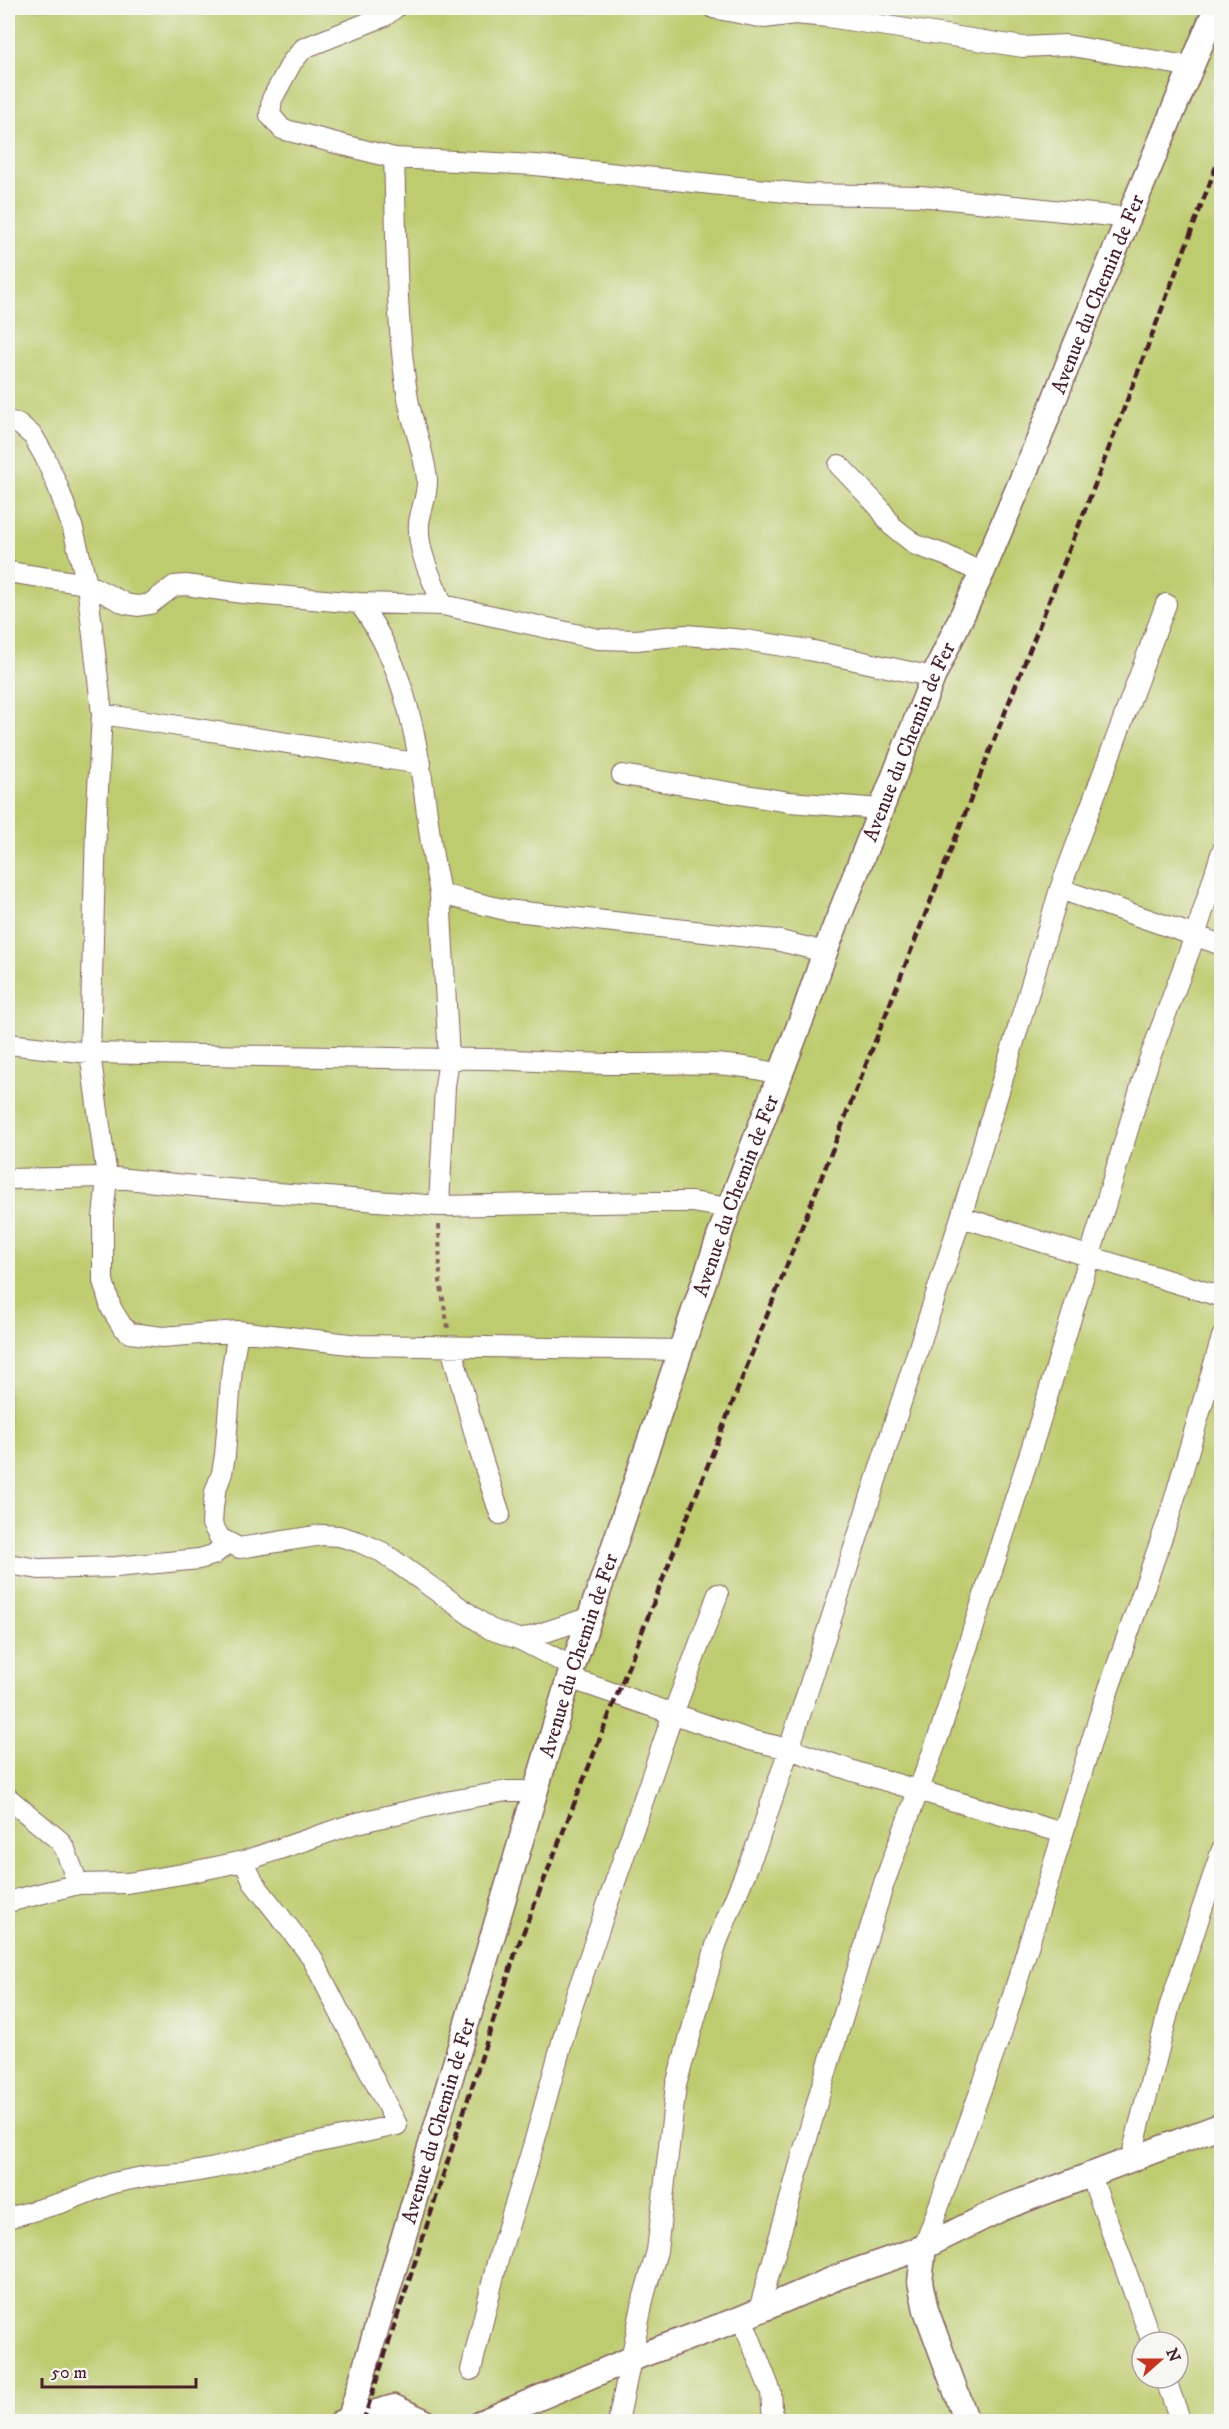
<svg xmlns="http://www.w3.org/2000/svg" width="1229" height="2429" font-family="'IM FELL DW Pica',serif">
	<rect width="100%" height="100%" fill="#f6f6f2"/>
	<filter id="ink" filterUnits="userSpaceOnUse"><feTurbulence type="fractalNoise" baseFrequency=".0167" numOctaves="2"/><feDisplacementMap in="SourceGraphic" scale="12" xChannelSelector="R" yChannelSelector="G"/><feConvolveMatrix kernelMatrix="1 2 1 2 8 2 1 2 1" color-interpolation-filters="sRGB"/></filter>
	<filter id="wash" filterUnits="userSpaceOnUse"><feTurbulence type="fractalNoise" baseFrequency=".008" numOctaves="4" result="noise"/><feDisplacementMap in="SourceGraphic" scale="24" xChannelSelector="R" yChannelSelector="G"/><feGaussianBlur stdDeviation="1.35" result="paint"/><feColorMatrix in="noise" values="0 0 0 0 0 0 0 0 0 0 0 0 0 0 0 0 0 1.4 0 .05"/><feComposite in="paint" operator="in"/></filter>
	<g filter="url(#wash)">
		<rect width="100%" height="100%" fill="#f4dbc0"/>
		<path fill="#bdcc6e" stroke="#84764c" stroke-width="1.5" fill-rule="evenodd" d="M 8,8 L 1221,8 L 1221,2421 L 8,2422 ZM 1142,2342 L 1178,2342 L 1178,2378 L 1142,2378 Z"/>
	</g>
	<g filter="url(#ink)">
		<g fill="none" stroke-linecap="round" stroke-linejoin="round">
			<g stroke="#86615f" stroke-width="22">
				<path id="minor" d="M 395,8 L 385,16 L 304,48 L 292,62 L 272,99 L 270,115 L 282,129 L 394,158 L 535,165 L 804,194 L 920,196 L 1130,218
					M 713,8 L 764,18 L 795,14 L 828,17 L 1023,47 L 1066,45 L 1192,67
					M 394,158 C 397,238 395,320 408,399 C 413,426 424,451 427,479 C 428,495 421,508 419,523 C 417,552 432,579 443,605
					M 8,421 L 19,424 L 33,436 L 45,457 L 58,487 L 73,529 L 87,584 L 102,714 L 96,826 L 90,1053 L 107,1177 L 103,1218 L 103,1281 L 111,1308 L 122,1326 L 130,1333 L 162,1337 L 238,1331 L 358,1345 L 680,1350
					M 839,465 L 879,507 L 892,526 L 916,545 L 945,555 L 982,573
					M 8,572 L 87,584 L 126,604 L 138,606 L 150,604 L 174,586 L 186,585 L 243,593 L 359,603 C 410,670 419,755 430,836 C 432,855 437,875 440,894 L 506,910 L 776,940 L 825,952
					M 359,603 L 443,605 L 598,639 L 636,640 L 686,635 L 745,640 L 809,650 L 933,677
					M 102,714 L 421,764
					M 622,775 L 789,802 L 881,809
					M 1060,889 L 1222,945
					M 8,1044 L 90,1053 L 449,1059 L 440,894
					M 8,1179 L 107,1177 L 215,1188 L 439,1206 L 654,1202 L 692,1202 L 729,1208
					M 439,1206 L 445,1086 L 449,1059 C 503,1057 558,1064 613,1064 C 669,1065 726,1058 780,1075
					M 961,1217 L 1222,1297
					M 238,1331 L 232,1368 L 225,1455 L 222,1473 L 215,1492 L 213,1508 L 212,1524 L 220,1538 L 239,1548 L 322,1535 L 339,1536 L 359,1542 L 382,1552 L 490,1629 L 521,1640 L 573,1667
					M 451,1347 L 478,1446 L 500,1514
					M 8,1564 L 39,1569 L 116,1567 L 199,1559 L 213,1555 L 227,1544
					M 521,1640 L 591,1617
					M 569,1678 L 750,1740 L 789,1749 L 856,1772 L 1063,1833
					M 8,1798 L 60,1841 L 65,1849 L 78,1884
					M 8,1902 L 78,1884 L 127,1883 L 182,1874 L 244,1861 L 353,1824 L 451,1801 L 507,1791 L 536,1791
					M 1131,2158 L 1170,2005 L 1222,1849
					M 1090,2173 L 1152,2342
					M 8,2218 L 61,2203 L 113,2183 L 147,2176 L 182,2174 L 215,2168 L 278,2151 L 397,2125 L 311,1956 L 253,1882 L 244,1861
					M 924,2247 L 1001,2034 L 1099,1717 L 1170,1514 L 1222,1337
					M 759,2310 L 820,2092 L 884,1883 L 939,1735 L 1036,1434 L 1149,1060 L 1195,936 L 1222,851
					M 742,2318 L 771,2392 L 773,2422
					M 471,2370 L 497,2263 L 534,2143 L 571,2010 L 673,1714 L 718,1594
					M 1165,2378 L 1181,2422
					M 618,2422 L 644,2296 L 657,2251 L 676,2085 L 717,1942 L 758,1842 L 789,1749 L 961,1217 L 1060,889 L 1166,604"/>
			</g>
			<g stroke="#86615f" stroke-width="27">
				<g id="tertiary">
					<path d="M 924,2247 L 920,2282 L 926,2310 L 967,2422"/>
					<path id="s1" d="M 350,2418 L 569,1678 L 729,1208 L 805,1010 L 825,952 L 933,677 L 982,573 L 1039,439 L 1075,346 L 1216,8"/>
					<path d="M 342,2422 L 394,2407 L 426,2422"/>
					<path d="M 482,2422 L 631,2359 L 742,2318 L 838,2277 L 924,2247 L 1003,2208 L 1222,2125"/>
				</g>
			</g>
			<path stroke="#86615f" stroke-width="4" stroke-dasharray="4.5 4.5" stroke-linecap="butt" d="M 439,1225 L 440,1281 L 448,1328"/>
			<use href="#minor" stroke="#fff" stroke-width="20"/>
			<use href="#tertiary" stroke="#fff" stroke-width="24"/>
			<path stroke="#4a1f2b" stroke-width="4.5" stroke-dasharray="9 4.5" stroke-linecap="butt" d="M 363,2422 L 516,1951 L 1096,482 L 1222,151"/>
		</g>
	</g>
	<g text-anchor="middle" stroke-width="6" stroke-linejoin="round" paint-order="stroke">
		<g font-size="21" fill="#4a1f2b" stroke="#f6f6f2">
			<text dy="7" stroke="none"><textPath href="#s1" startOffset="2254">Avenue du Chemin de Fer</textPath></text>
			<text dy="7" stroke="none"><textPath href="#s1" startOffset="1768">Avenue du Chemin de Fer</textPath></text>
			<text dy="7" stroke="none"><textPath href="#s1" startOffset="1282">Avenue du Chemin de Fer</textPath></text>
			<text dy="7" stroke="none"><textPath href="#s1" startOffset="796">Avenue du Chemin de Fer</textPath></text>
			<text dy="7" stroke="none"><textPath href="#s1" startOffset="310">Avenue du Chemin de Fer</textPath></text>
		</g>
	</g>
	<rect width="1229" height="2429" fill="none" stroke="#f6f6f2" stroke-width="30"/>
	<g transform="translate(1160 2360) rotate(69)"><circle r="28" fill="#f6f6f2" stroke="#b1a0a2" stroke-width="1.5"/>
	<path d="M0-4.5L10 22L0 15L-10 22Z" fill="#c8321e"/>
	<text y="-9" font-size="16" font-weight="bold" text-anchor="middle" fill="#4a1f2b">N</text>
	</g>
	<path d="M42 2378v9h154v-9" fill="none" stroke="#4a1f2b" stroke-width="3"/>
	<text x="51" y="2378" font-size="18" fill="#4a1f2b" stroke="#f6f6f2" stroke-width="4.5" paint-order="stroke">50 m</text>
</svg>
